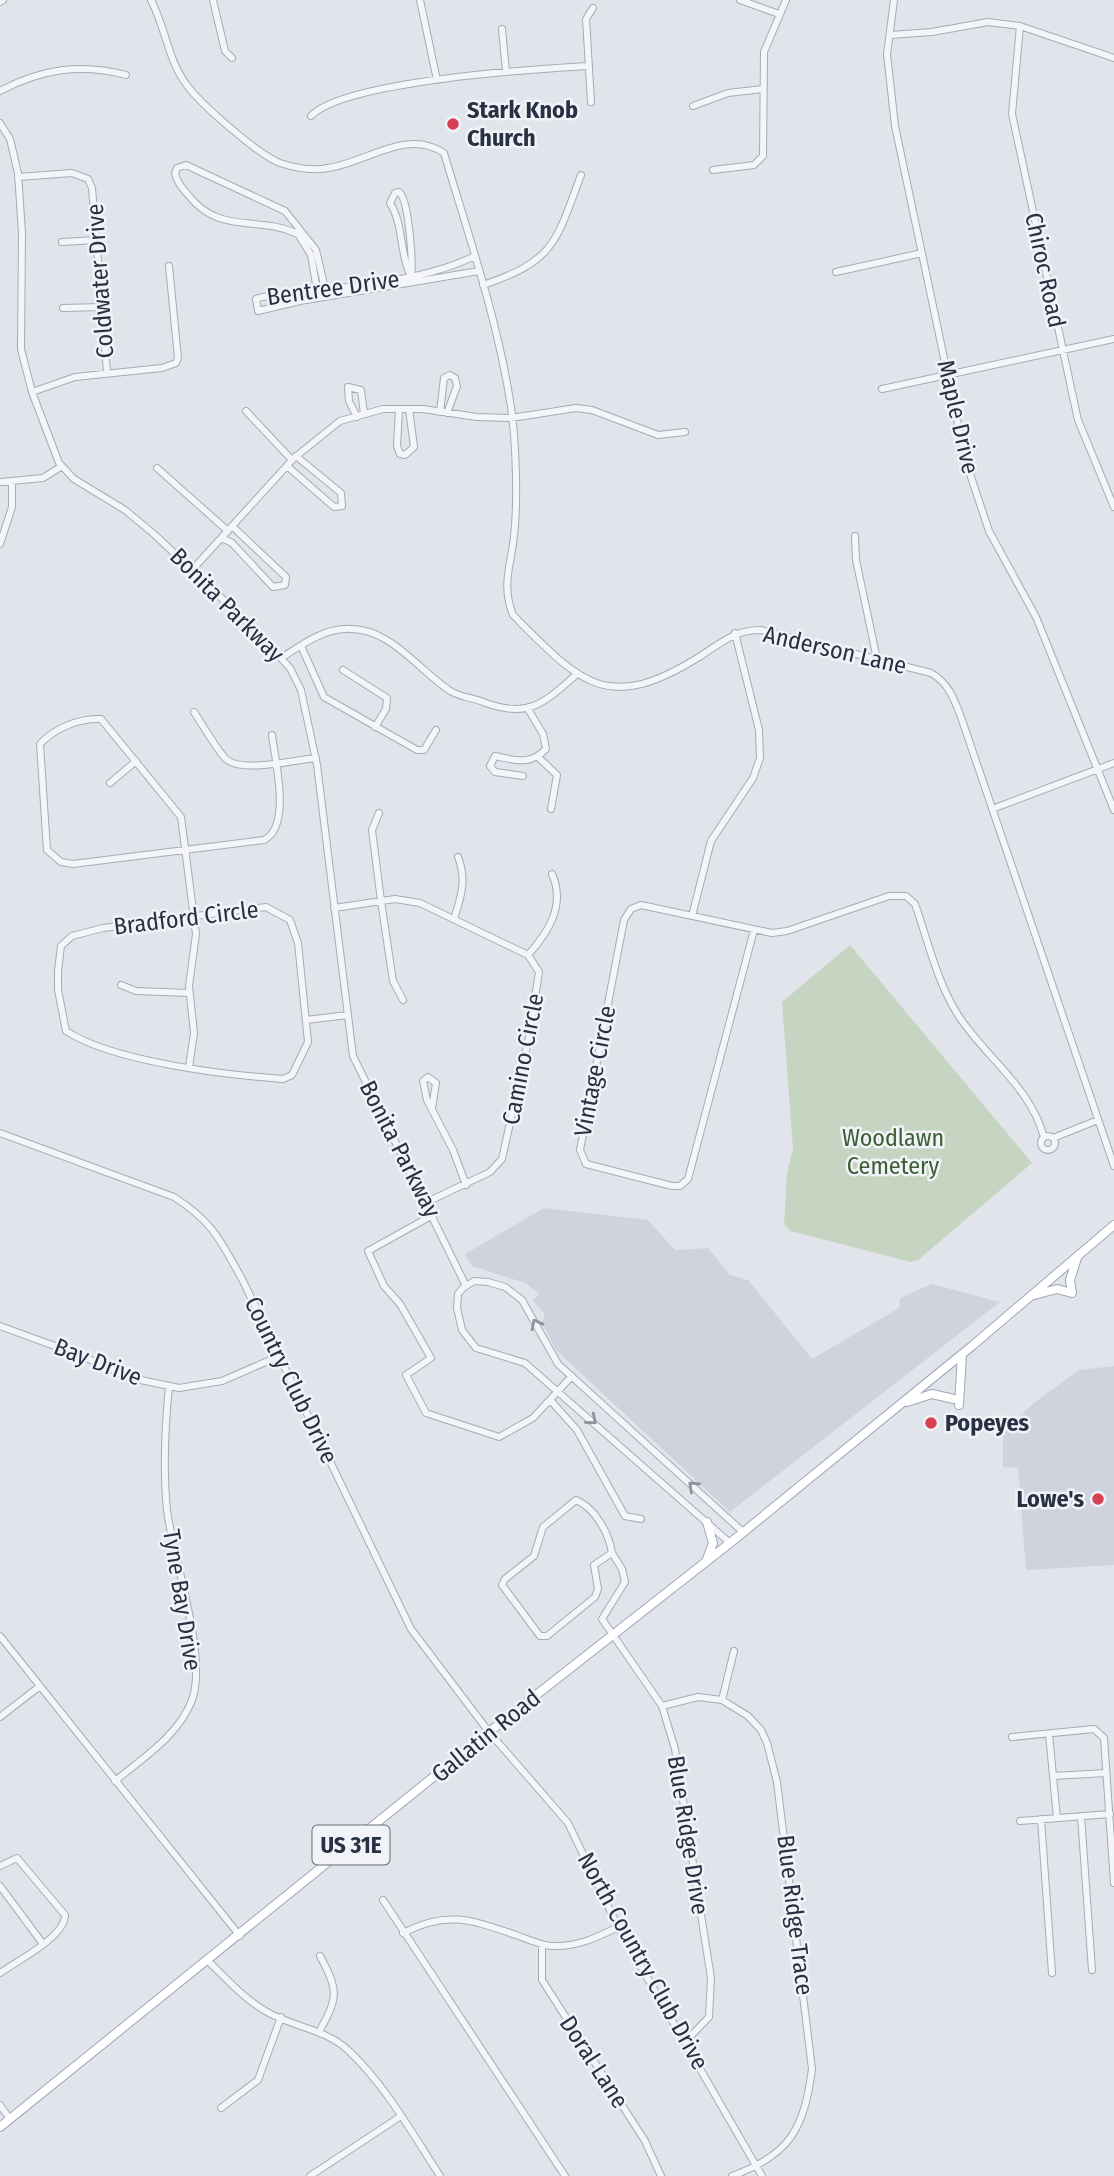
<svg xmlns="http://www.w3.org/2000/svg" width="1114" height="2176" font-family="'Fira Sans Condensed',sans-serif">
	<rect width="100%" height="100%" fill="#e1e4eb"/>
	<path fill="#cfd3dd" d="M 544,1208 L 648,1220 L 675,1250 L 708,1248 L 730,1275 L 748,1280 L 812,1359 L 899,1308 L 900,1298 L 932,1284 L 1000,1302 L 730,1512 L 556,1350 L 542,1323 L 545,1315 L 533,1300 L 539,1294 L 525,1283 L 472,1266 L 465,1254 Z
		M 1114,1366 L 1114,1565 L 1026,1570 L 1018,1468 L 1003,1467 L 1003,1432 L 1035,1402 L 1079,1370 Z"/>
	<path fill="#c6d5c1" d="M 850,945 L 1032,1163 L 918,1260 L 911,1262 L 790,1231 L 784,1224 L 787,1173 L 793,1149 L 782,1002 Z"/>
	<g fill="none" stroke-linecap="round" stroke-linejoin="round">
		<g stroke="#a6abb5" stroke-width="8">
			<path id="minor" d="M 151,0 C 165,26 168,60 186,84 C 200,104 259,155 280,163 C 295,168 313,171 328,168 C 368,162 407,128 444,153 C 469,237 498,321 511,407 C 516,442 518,501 514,536 C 511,565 501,585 513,615 C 580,682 606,715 699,657 C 721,643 734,630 761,630 L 931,673 C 949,683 955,701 962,720 L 1114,1166
				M 213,0 L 225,51 L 232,58
				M 420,0 L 437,80
				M 740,0 L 779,14
				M 894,0 L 887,54 L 895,126 L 966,462 L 989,531 L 1036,617 L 1114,810
				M 0,2 L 3,0
				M 1020,26 L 1012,114 L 1078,420 L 1114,507
				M 502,29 L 506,71
				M 890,35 L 932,32 L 988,22 L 1020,26 L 1114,58
				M 0,91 C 41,69 81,63 126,75
				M 591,102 L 586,19 L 593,8
				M 693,106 L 728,93 L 763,89
				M 311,116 C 344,81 535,69 588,66
				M 0,123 L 10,139 L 18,173 L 22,233 L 21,349 L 32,392 L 59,463 L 74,479 L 125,510 L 155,535 L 251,626 L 290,668 L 301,690 L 317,765 L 353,1056 L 466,1286
				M 713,170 L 754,165 L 763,156 L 764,52 L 786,0
				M 18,177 L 72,173 L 88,179 L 92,188 L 107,372
				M 399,192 C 409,199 413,263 411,277 C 399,253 404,225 390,203 L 395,193 Z
				M 62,242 L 97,240
				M 475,256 C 419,283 354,284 294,295 C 281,297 267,294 256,299 L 258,311 L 300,301 L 479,271
				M 836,272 L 922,253
				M 483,285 C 555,261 556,242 581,175
				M 317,290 L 311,255 L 298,234 C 258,215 220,235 189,196 C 183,189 177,183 175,173 L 177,168 L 186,165 L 285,211 L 316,250 L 325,289
				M 63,308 L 101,307
				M 882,389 L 1114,339
				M 32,392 L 75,377 L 162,368 L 176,363 L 178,358 L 169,266
				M 399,409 L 397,446 L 400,454 L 405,455 L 414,447 L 409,409
				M 246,411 L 292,460
				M 440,412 L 444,378 L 450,375 L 455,378 L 457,386 L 447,413
				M 357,417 L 349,401 L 348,387 L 361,390 L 364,414
				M 287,466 L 334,507 L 342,506 L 341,493 L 296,456
				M 157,468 L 228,531
				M 0,482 L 43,478 L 62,466
				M 855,536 L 856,560 L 877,659
				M 222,538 L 232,543 L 273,587 L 285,585 L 286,577 L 232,526
				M 0,544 L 12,507 L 12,482
				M 192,570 L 294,458 L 340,421 L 383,409 L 423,409 L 477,417 L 511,418 L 576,408 L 592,410 L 658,435 L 685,432
				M 301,646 L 324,697 L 417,750 L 424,750 L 436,730
				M 281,658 C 299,647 321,630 344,629 C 391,626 417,670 452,692 C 461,697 473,698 483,702 C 528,719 543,704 577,674
				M 343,670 L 387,698 L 386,709 L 375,727
				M 194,712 C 204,727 213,744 225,758 C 239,774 295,760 316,758
				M 538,757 L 557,775 L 551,809
				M 523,776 L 495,772 L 490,766 L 495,756 C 515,760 530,766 546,749 L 543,734 L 528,709
				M 110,783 L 136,761
				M 992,809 L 1114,763
				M 379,813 L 372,830 L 381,901 L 393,981 L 403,1000
				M 266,907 L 290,920 L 298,943 L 308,1042 L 292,1075 L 283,1079 C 226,1075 114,1062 66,1031 L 58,990 L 58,971 L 61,946 L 72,936 L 103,928 Z
				M 334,908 L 395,899 L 420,903 L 528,955 L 539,972 L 529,1037 L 502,1159 L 490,1172 L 427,1202
				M 692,916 L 711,841 L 753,778 L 760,758 L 759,730 L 735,633
				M 454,919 C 461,897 467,880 458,857
				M 754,930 L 688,1179 L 680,1186 L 672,1186 L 586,1164 L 580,1150 L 624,920 L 631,909 L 641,905 L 772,933 L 787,931 L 889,896 L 906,896 L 915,904 C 928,941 937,982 958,1015 C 985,1057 1030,1086 1044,1137
				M 528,955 C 548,933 566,905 552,874
				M 121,985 L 136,991 L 189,993
				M 306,1020 L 348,1015
				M 189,1067 L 194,1033 L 189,986 L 196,934 L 181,817 L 101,719 C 79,718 55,728 40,744 L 47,850 L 61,862 L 73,864 L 264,840 C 292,826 275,761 272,735
				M 432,1108 L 436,1083 L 428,1077 L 423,1081 L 427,1100 L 453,1150 L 466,1185
				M 0,1133 L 174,1197 C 213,1222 220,1240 242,1279 L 411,1629 L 489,1732 L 568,1823 L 618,1927 L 762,2176
				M1041 1143a7 7 0 1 1 14 0a7 7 0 1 1-14 0Z
				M 1053,1138 L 1098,1120
				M 433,1215 L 368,1251 L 384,1286 L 400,1304 L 431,1358 L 406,1375 L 426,1413 L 499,1437 L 533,1418 L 572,1376
				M 0,1326 L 82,1356 L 131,1378 L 179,1388 L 222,1381 L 277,1357
				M 551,1401 L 577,1430 L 625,1516 L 641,1519
				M 730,1543 L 525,1363 L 476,1348 L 462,1330 L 457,1308 L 458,1294 L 463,1288 L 474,1281 L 488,1282 L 505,1287 L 522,1300 L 558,1364 L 743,1532
				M 612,1553 C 609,1533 595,1508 576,1500 L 543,1527 L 534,1556 L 505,1579 L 502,1585 L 540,1636 L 547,1636 L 595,1597 L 598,1589 L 594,1565 L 612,1553 L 622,1569 L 625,1582 L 602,1619 L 662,1706 L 675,1749 L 711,1978 L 709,2017 L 686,2041
				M 0,1636 L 240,1936
				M 722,1700 L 734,1651
				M 662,1706 L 698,1697 L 722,1700 L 748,1716 L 761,1730 L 767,1743 L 777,1782 L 812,2069 C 804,2129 790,2155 732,2176
				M 0,1717 L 40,1686
				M 1049,1734 L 1057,1818
				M 1012,1737 L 1094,1729 L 1104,1738 L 1114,1883
				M 1053,1776 L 1106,1773
				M 115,1781 C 143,1758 179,1735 192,1700 C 208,1656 173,1559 167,1510 C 163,1470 165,1426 169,1386
				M 1081,1816 L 1092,1970
				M 1041,1819 L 1052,1973
				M 1020,1821 L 1110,1814
				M 0,1866 L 17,1858 L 65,1915 C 65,1937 17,1961 0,1973
				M 0,1886 L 43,1944
				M 383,1900 L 565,2176
				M 403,1933 C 447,1910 472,1920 516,1935 C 527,1939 540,1945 552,1946 C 577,1947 596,1938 618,1927
				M 542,1944 L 542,1980 L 645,2141 L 661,2176
				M 207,1960 C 226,1978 244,1999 267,2012 C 293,2027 326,2029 349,2051 C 386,2086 412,2133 440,2176
				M 319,2032 C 338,1998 339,1991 320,1956
				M 0,2105 L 10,2119
				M 221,2108 L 258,2080 L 281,2017
				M 310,2176 L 401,2116"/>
		</g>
		<g stroke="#9fa8b7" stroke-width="10">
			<path id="major" d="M 1034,1295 L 1057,1289 L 1072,1293 L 1070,1280 L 1077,1258
				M 907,1402 L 932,1394 L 954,1399
				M 959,1405 L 962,1354
				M 707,1522 L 713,1543 L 707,1559
				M 0,2127 L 489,1732 L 735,1539 L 972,1346 L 1114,1225"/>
		</g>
		<use href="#minor" stroke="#f4f5f8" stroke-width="6"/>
		<use href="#major" stroke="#fff" stroke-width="8"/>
	</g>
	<defs><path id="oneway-chevron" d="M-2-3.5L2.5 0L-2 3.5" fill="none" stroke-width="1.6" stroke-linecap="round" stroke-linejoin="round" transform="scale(1.75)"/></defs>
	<g stroke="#8e939e">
		<use href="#oneway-chevron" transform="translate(536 1324) rotate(-117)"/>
		<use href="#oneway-chevron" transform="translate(592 1420) rotate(40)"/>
		<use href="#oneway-chevron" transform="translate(693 1486) rotate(-137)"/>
	</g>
	<g fill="#d73f52" stroke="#f1f3f8" stroke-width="2.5">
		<circle cx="453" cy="124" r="7"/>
		<circle cx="931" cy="1423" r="7"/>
		<circle cx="1098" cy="1499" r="7"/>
	</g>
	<g text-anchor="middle" stroke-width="5" stroke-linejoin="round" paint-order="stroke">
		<rect fill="#f1f3f8" stroke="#646b79" stroke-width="2" x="312.5" y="1825.5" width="77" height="39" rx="5"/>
		<g font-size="23" font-weight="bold" fill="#283143">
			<text x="351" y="1853">US 31E</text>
		</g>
		<g font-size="24" font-weight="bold" fill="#283143" stroke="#f1f3f8" text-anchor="start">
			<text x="467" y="118">Stark Knob<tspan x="467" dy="28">Church</tspan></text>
			<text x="945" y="1431">Popeyes</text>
			<text x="1084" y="1507" text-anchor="end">Lowe's</text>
		</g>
		<g font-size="24" fill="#283143" stroke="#f1f3f8">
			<text transform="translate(1045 270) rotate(78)" y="8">Chiroc Road</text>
			<text transform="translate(100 281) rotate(-94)" y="8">Coldwater Drive</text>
			<text transform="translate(333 288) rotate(-8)" y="8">Bentree Drive</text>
			<text transform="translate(958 417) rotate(77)" y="8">Maple Drive</text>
			<text transform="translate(227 605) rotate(45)" y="8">Bonita Parkway</text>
			<text transform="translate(835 650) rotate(13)" y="8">Anderson Lane</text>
			<text transform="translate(186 918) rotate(-7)" y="8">Bradford Circle</text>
			<text transform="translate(523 1059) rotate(-79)" y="8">Camino Circle</text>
			<text transform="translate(595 1071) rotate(-79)" y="8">Vintage Circle</text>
			<text transform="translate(400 1149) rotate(63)" y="8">Bonita Parkway</text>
			<text transform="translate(98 1362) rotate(21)" y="8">Bay Drive</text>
			<text transform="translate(291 1380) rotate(64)" y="8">Country Club Drive</text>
			<text transform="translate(182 1600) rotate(81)" y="8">Tyne Bay Drive</text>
			<text transform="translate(486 1736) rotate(-39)" y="8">Gallatin Road</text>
			<text transform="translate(688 1835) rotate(81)" y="8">Blue Ridge Drive</text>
			<text transform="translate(795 1915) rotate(83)" y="8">Blue Ridge Trace</text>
			<text transform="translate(643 1961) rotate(61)" y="8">North Country Club Drive</text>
			<text transform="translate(594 2062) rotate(57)" y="8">Doral Lane</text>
		</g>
		<g font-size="24" fill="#3c6034" stroke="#f1f3f8">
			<text x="893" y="1146">Woodlawn<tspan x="893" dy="28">Cemetery</tspan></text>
		</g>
	</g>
</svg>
